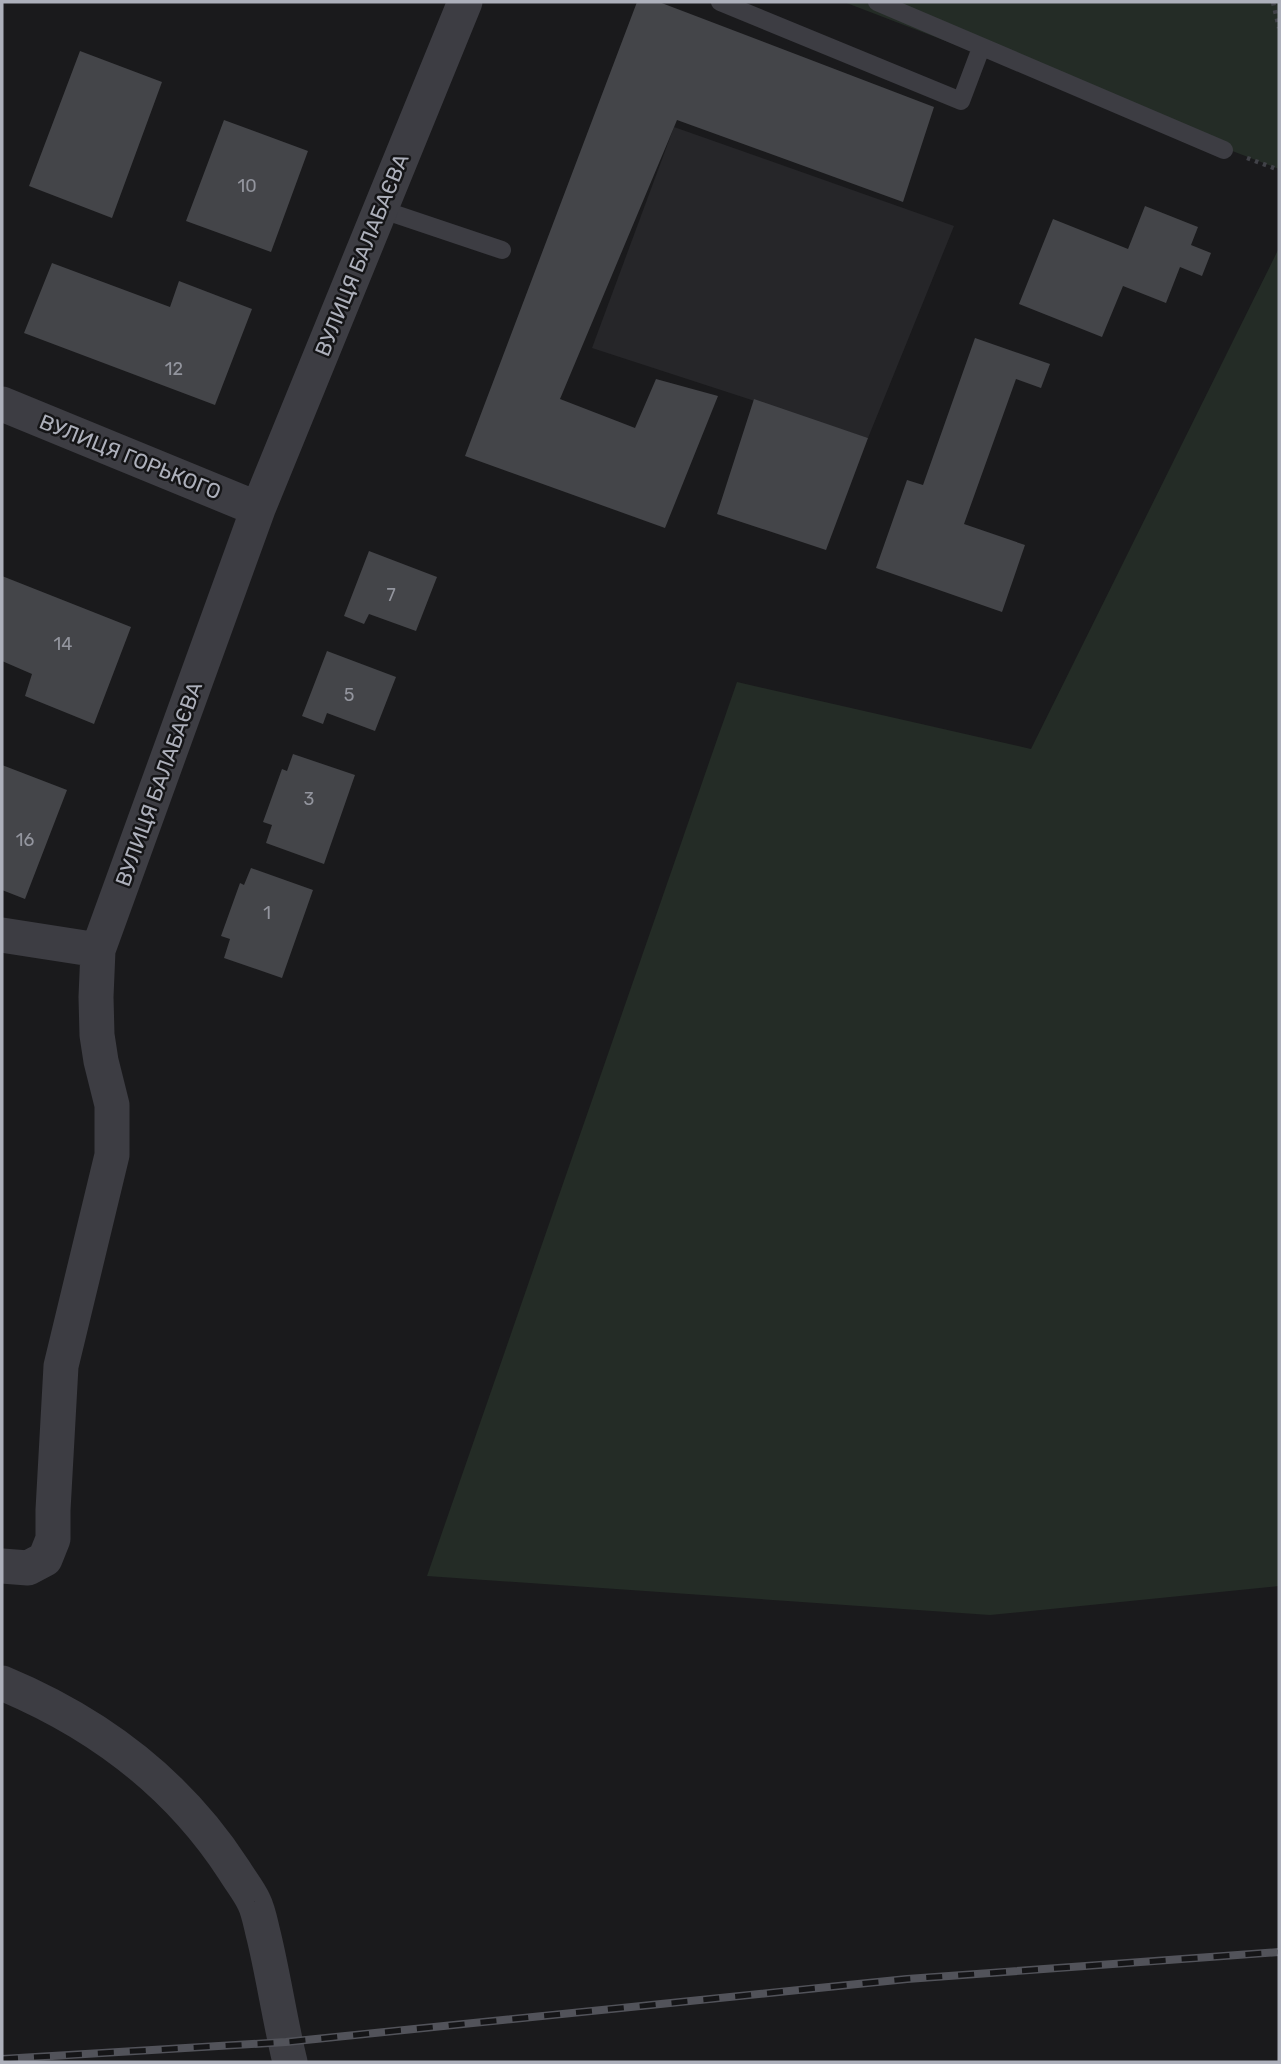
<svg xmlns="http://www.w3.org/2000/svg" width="1281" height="2064" font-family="Rubik,sans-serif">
	<rect width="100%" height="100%" fill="#1a1a1c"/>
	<path fill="#262629" d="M 674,127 L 954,226 L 868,438 L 592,348 Z"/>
	<path fill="#242c26" d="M 844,2 L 1279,2 L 1279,169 Z
		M 1279,248 L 1279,1586 L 990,1615 L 427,1576 L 737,682 L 1031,749 Z"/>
	<path fill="#444549" d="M 637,2 L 659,2 L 934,107 L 903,202 L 677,120 L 560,399 L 635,428 L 656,379 L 718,396 L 665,528 L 465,456 Z
		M 80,51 L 162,82 L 112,218 L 29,186 Z
		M 224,120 L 308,151 L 271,252 L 186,221 Z
		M 1145,206 L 1198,227 L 1191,245 L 1211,253 L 1202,276 L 1180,267 L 1166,303 L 1123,286 L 1102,337 L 1019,304 L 1053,219 L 1128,249 Z
		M 52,263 L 170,307 L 179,281 L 252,309 L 215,405 L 24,333 Z
		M 975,338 L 1050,364 L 1041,388 L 1016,379 L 964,524 L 1025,545 L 1002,612 L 876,568 L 907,480 L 923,485 Z
		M 754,399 L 868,438 L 826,550 L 717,514 Z
		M 369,551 L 437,577 L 416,631 L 369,614 L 364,624 L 344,616 Z
		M 2,576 L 131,627 L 94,724 L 25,696 L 32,674 L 2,661 Z
		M 327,651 L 396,677 L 375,731 L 327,713 L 323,724 L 302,716 Z
		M 293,754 L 355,775 L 324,864 L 266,843 L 272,825 L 263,822 L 282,769 L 287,771 Z
		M 2,765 L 67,790 L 25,899 L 2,890 Z
		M 251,868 L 313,890 L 282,978 L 224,958 L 230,939 L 221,936 L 240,883 L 244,885 Z"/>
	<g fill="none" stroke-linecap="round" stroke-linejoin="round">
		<path stroke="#414248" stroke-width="4.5" stroke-dasharray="3.5 5" stroke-linecap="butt" d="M 1273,2 L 1279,28
			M 1247,158 L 1279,170"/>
		<path stroke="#3d3d43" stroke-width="18" d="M 720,2 L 961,101 L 981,48
			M 877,2 L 1224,150
			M 380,209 L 502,250"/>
		<path stroke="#3d3d43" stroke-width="35" d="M 2,404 L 258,509
			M 2,935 L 98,950
			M 2,1566 L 28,1568 L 45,1559 L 53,1539 L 53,1510 L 61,1366 L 112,1155 L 112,1105 L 101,1061 L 97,1035 L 96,997 L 98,950 L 258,509 L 465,2
			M 2,1683 C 98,1723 177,1782 234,1870 C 240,1880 249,1891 254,1902 C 259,1912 261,1926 264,1937 C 274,1979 280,2021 290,2062"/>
		<g stroke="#52535a" stroke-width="8">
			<path id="rail" d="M 2,2059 L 286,2042 L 907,1979 L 1279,1952"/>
		</g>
		<use href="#rail" stroke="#151517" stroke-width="5" stroke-dasharray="16" stroke-linecap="butt"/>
	</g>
	<g text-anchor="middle" stroke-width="5" stroke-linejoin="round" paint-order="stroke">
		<g font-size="18" fill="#93959e">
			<text x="247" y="192">10</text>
			<text x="174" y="375">12</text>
			<text x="391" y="601">7</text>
			<text x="63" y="650">14</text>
			<text x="349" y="701">5</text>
			<text x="309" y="805">3</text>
			<text x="25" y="846">16</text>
			<text x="267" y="919">1</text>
		</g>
		<g font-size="21" fill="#adb0bb" stroke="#151517">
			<text transform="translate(362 255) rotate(-68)" y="7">ВУЛИЦЯ БАЛАБАЄВА</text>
			<text transform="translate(130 457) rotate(22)" y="7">ВУЛИЦЯ ГОРЬКОГО</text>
			<text transform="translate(159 784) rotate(-70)" y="7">ВУЛИЦЯ БАЛАБАЄВА</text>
		</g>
	</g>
	<rect width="1281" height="2064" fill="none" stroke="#adb0bb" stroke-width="7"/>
</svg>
